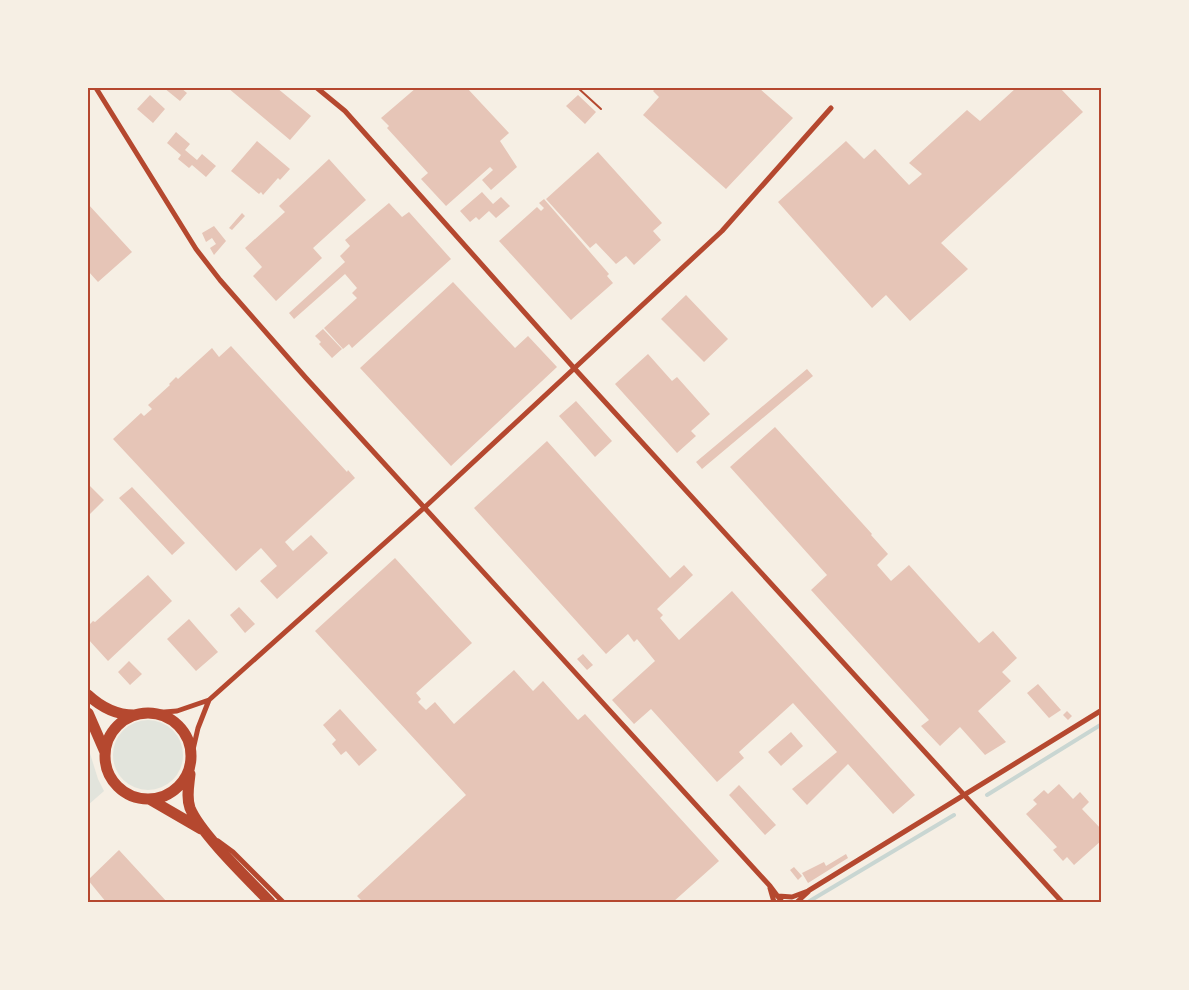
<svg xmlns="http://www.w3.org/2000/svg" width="1189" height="990" font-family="'Varela Round',sans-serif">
	<rect width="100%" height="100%" fill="#f6efe4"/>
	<path fill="#e2e4dc" d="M113 755a35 35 0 1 1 70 0a35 35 0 1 1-70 0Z
		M 88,747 L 98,779 L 104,791 L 88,805 Z"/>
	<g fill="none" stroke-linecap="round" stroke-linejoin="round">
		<path stroke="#c9d6d2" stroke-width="4" d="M 987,795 L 1102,724
			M 808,902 L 954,815"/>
	</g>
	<path fill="#e6c5b7" d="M 164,88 L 181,88 L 187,93 L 180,101 Z
		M 228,88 L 277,88 L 311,116 L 290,140 Z
		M 416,88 L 467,88 L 509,133 L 500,141 L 517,167 L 491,190 L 482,180 L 493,170 L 490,167 L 446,206 L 421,179 L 428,173 L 387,128 L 389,126 L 381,118 Z
		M 656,88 L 759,88 L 793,118 L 726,189 L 643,115 L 659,97 L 653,91 Z
		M 1016,88 L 1060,88 L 1083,112 L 941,243 L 968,269 L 910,321 L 886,295 L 872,308 L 778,202 L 846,141 L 864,159 L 875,149 L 909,185 L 922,174 L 909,163 L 967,110 L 980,121 Z
		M 150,95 L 165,109 L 153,123 L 137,109 Z
		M 578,95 L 596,112 L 585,124 L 566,106 Z
		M 176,132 L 190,144 L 185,150 L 197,160 L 202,154 L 216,166 L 206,177 L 192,165 L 189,168 L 178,159 L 181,155 L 167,143 Z
		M 257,141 L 290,169 L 280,180 L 278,178 L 263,195 L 261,192 L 259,194 L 231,171 Z
		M 598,152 L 662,223 L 653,231 L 661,240 L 634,265 L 626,256 L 616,264 L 596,243 L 590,248 L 546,199 Z
		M 329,159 L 366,200 L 313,248 L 322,258 L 276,301 L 253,276 L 262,267 L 245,248 L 285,212 L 279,206 Z
		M 482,192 L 493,204 L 501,197 L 510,206 L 496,218 L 489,211 L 479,220 L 476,217 L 470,222 L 460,211 Z
		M 544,199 L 609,274 L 607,276 L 613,283 L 571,320 L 499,241 L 537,207 L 541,211 L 544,208 L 539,203 Z
		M 389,203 L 402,217 L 409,212 L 451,259 L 352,348 L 349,344 L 343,349 L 324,328 L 357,298 L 352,293 L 357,288 L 345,274 L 294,319 L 289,313 L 345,262 L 340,256 L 350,246 L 345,240 Z
		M 88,204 L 132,252 L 98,282 L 88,271 Z
		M 242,213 L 245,216 L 232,230 L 229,228 Z
		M 214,226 L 226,241 L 214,255 L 210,248 L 216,244 L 212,238 L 206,242 L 202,233 Z
		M 453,282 L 515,348 L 528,336 L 557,367 L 451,466 L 360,368 Z
		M 686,295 L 728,339 L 704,362 L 661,319 Z
		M 323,329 L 342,349 L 332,358 L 319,344 L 321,342 L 315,336 Z
		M 231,346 L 347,472 L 348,470 L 355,478 L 285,542 L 293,551 L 311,535 L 328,553 L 277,599 L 260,581 L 277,566 L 261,548 L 236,571 L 113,439 L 141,413 L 144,416 L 152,409 L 148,405 L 170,385 L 169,384 L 176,377 L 178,379 L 212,348 L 219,357 Z
		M 648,354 L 672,381 L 677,377 L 710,414 L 691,431 L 696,436 L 677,453 L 615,384 Z
		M 807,369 L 813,376 L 702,469 L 696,462 Z
		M 576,401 L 612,441 L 595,457 L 559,416 Z
		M 775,427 L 872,534 L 871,535 L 888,554 L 877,565 L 891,581 L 909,565 L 979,643 L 993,631 L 1017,658 L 1002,672 L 1011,681 L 978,711 L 1006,742 L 985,755 L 960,727 L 940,746 L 921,726 L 929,720 L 811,590 L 827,575 L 730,467 Z
		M 547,441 L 670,578 L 684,565 L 693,575 L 657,609 L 663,615 L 660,618 L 679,640 L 732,591 L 915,795 L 893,814 L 848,764 L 807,805 L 792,789 L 837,752 L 793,703 L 739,752 L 744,758 L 717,782 L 651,709 L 634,724 L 612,700 L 655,661 L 637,639 L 634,642 L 628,634 L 606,654 L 474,508 Z
		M 89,485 L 104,500 L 88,516 L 88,486 Z
		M 132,487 L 185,543 L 172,555 L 119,498 Z
		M 395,558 L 472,643 L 416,693 L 421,699 L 418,702 L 426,710 L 435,702 L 454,724 L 514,670 L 533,691 L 543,681 L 578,720 L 585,714 L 719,861 L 673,902 L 363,902 L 357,896 L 466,795 L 315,631 Z
		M 148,575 L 172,601 L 108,661 L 88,639 L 88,626 L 93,621 L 95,622 Z
		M 239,607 L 255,624 L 245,633 L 230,615 Z
		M 189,619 L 218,652 L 196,671 L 167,639 Z
		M 583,654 L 593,665 L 587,670 L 577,659 Z
		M 129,661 L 142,674 L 130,685 L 118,672 Z
		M 1038,684 L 1061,710 L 1049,718 L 1027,693 Z
		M 340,709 L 377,750 L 359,766 L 346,751 L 341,755 L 332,744 L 336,740 L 323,725 Z
		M 1067,711 L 1072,716 L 1068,720 L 1063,715 Z
		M 791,732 L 803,746 L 781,766 L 768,752 Z
		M 1059,784 L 1073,799 L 1080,792 L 1089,802 L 1082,809 L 1102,830 L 1102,840 L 1074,865 L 1067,857 L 1063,861 L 1053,850 L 1057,847 L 1026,814 L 1037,804 L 1033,800 L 1044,790 L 1048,794 Z
		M 739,785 L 776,825 L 765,835 L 729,795 Z
		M 119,850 L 167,902 L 106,902 L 88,880 Z
		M 846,854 L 848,858 L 808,883 L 802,873 L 824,862 L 826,866 Z
		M 794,867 L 802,876 L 798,880 L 790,870 Z"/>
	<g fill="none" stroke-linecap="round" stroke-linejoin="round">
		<path stroke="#b5482f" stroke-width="2" d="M 578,88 L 601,109"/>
		<path stroke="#b5482f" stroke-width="5" d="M 96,88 L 196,249 L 220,280 L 306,378 L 770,886 L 782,902
			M 317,88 L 345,111 L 574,368 L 1062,902
			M 152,713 L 177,711 L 209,700 L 425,507 L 722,231 L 831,108
			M 192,754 L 198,728 L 209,700
			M 218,841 L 233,852 L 283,902
			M 770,888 L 774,902
			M 778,896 L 792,897 L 808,891 L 1102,710
			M 797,902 L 808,892"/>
		<path stroke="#b5482f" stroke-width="11" d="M 88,695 C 101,707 116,715 134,715
			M105 756a43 43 0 1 1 86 0a43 43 0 1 1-86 0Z
			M 88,713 L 105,752
			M 190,774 C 189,785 186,797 190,808 C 200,833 250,881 270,902
			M 151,800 L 201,829"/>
	</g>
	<rect width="1189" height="990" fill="none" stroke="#f6efe4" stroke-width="178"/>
	<rect x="89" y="89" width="1011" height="812" fill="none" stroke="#b5482f" stroke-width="2"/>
</svg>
